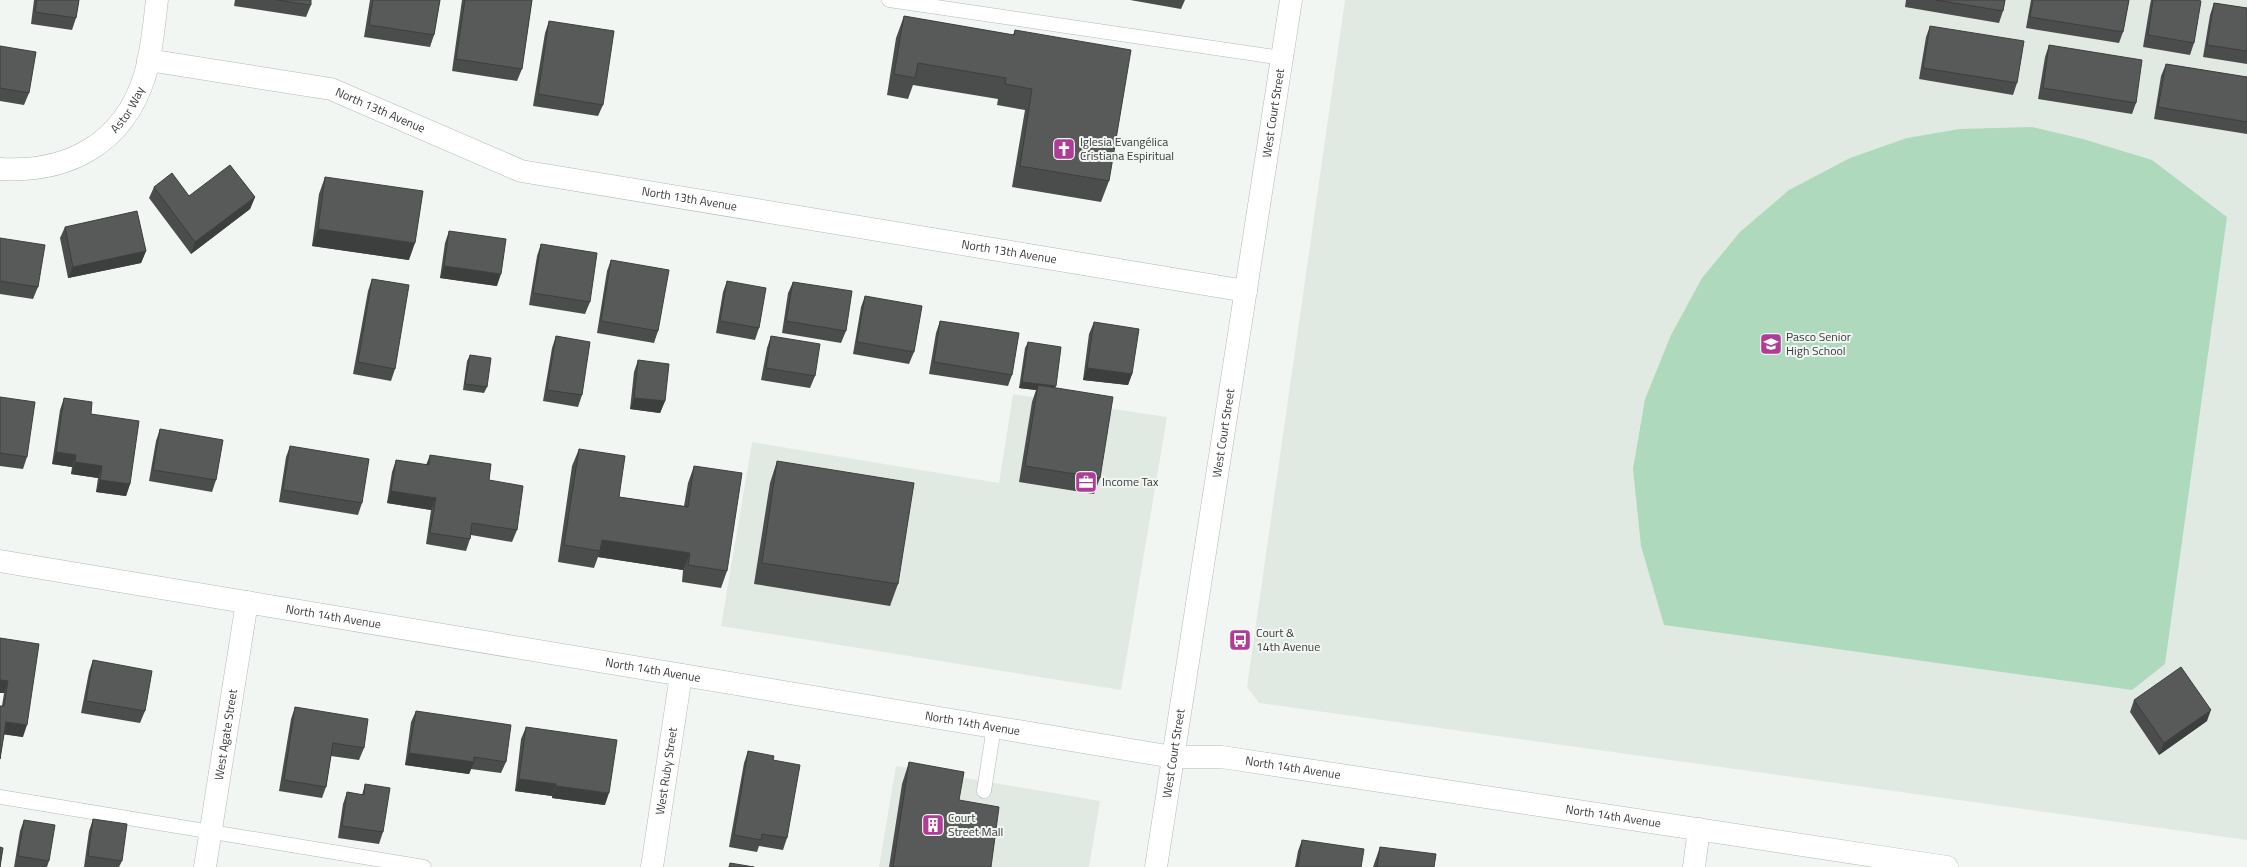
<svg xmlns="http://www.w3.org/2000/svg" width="2247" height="867" font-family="'Titillium Web',sans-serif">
	<rect width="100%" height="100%" fill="#f2f6f3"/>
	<path fill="#e0eae3" d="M 1345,0 L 2247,0 L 2247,840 L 1259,703 L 1247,687 Z
		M 1013,394 L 1167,417 L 1121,690 L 721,626 L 752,442 L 999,483 Z
		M 896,766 L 1100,801 L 1089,867 L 879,867 Z"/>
	<path fill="#aed9bd" d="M 2032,127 L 2083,139 L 2152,160 L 2227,217 L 2165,664 L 2132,690 L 1664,625 L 1641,546 L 1633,469 L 1645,399 L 1671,335 L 1702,278 L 1740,232 L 1789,190 L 1850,158 L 1907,138 L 1960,129 Z"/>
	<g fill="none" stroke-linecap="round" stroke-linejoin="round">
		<g stroke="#b4b8b6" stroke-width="15">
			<path id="lane" d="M 889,0 L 1282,58
				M 984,791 L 994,727
				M 0,797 L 424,867"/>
		</g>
		<g stroke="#b4b8b6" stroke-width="23">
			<g id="street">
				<path id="s1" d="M 148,60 L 331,89 L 521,171 L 1246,291"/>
				<path id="s2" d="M 0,169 C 68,173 124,144 145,75 C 152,51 154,25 157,0"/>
				<path id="s3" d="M 205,867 L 247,602"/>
				<path id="s4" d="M 652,867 L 681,675"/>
				<path d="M 1694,867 L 1699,829"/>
			</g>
		</g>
		<g stroke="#b4b8b6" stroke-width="23">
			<g id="secondary">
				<path id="s5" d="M 0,561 L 1173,757 L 1222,757 L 1947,867"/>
				<path id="s6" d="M 1156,867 L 1291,0"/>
			</g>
		</g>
		<use href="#lane" stroke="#fff" stroke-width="14"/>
		<use href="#street" stroke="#fff" stroke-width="22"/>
		<use href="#secondary" stroke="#fff" stroke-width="22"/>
	</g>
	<path fill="#4b4d4c" d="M 34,0 L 79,0 L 76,18 L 72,30 L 31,24 Z
		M 235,0 L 311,0 L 311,5 L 306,17 L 234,6 Z
		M 370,0 L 440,0 L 434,35 L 430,47 L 364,37 Z
		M 462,0 L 532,0 L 522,69 L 517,81 L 452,71 Z
		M 1130,0 L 1185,0 L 1181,9 Z
		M 1906,0 L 2005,0 L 2003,11 L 1999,23 L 1905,7 Z
		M 2031,0 L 2129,0 L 2123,32 L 2119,43 L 2026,28 Z
		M 2151,0 L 2197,0 L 2194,43 L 2190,55 L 2143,47 L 2150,5 Z
		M 2214,3 L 2247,8 L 2247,64 L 2203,57 L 2210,15 Z
		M 904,16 L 1013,35 L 1015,30 L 1109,181 L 1101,202 L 1012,187 L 1025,110 L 997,105 L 998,99 L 913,85 L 908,99 L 887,95 L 896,38 Z
		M 549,21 L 603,105 L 598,116 L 533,106 L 545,33 Z
		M 1930,26 L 2017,83 L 2013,95 L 1919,79 L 1926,37 Z
		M 2049,45 L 2136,103 L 2132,114 L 2038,99 L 2045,57 Z
		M 0,46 L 29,93 L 24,105 L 0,101 Z
		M 2166,64 L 2247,77 L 2247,134 L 2154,119 L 2161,76 Z
		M 325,177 L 409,260 L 312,246 L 319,194 Z
		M 154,187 L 189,196 L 255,197 L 250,209 L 191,254 L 149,198 Z
		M 65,227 L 146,251 L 141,263 L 68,278 L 60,238 Z
		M 449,231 L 497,286 L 440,278 L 445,243 Z
		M 0,238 L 38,287 L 33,299 L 0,294 Z
		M 541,244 L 590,302 L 585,314 L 529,305 L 537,256 Z
		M 611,260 L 658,331 L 654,343 L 597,333 L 607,271 Z
		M 372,279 L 395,369 L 391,381 L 353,374 L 368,291 Z
		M 727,281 L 759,328 L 755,340 L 716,333 L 723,292 Z
		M 793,282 L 846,331 L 841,343 L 782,333 L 788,293 Z
		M 865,296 L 914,352 L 909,364 L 853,354 L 861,307 Z
		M 940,321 L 1012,375 L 1008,386 L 929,374 L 936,333 Z
		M 1094,322 L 1132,374 L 1128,385 L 1083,380 L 1089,334 Z
		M 556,336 L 582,395 L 578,407 L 543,401 L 552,348 Z
		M 771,336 L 815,376 L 810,388 L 761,380 L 767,348 Z
		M 1028,342 L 1055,388 L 1100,478 L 1094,494 L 1019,482 L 1032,402 L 1036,390 L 1019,388 L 1025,348 Z
		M 470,355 L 487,387 L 484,393 L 463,390 L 467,361 Z
		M 638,360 L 665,401 L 660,413 L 630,409 L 634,372 Z
		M 0,397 L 27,457 L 23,469 L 0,466 Z
		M 64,398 L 91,414 L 130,484 L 126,496 L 96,492 L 98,478 L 71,474 L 72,467 L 52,464 L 60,410 Z
		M 160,429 L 216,480 L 212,492 L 149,481 L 156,441 Z
		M 290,446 L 362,503 L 358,515 L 279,502 L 286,457 Z
		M 579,449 L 619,497 L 684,506 L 688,483 L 694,466 L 727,571 L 721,588 L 682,582 L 683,570 L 598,557 L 594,568 L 558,562 L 572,466 Z
		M 430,455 L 489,480 L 517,530 L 512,542 L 471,535 L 470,539 L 466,551 L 426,544 L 431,510 L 387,503 L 392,472 L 396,460 L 426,465 Z
		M 777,461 L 898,584 L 890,606 L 754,584 L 770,483 Z
		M 0,638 L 23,737 L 4,734 L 0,760 L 0,706 L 2,706 L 4,693 L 0,693 Z
		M 93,660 L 145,711 L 140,723 L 81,713 L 89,672 Z
		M 2134,700 L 2207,721 L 2159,755 L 2130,712 Z
		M 295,707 L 364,748 L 359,760 L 331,756 L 326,787 L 322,798 L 279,791 L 291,719 Z
		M 416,711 L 506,762 L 501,773 L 471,769 L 469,774 L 405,765 L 411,722 Z
		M 526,727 L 605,805 L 552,798 L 552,796 L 515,791 L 521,739 Z
		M 748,751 L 773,760 L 787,838 L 783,850 L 759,846 L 757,852 L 729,847 L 744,763 Z
		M 909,762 L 959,800 L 991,867 L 889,867 L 902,784 Z
		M 365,784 L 383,832 L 379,844 L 338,838 L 343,804 L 347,792 L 362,795 Z
		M 93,819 L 122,861 L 119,867 L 84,867 L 89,831 Z
		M 24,820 L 49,861 L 47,867 L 14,867 L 20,831 Z
		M 1302,840 L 1361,867 L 1295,867 L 1298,851 Z
		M 1380,847 L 1434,867 L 1373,867 L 1374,864 Z"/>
	<path fill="#3d3f3e" d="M 255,197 L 250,209 L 191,254 L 195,242 Z
		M 318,229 L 415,243 L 409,260 L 312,246 Z
		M 146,251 L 141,263 L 68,278 L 73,267 Z
		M 444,266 L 501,274 L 497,286 L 440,278 Z
		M 1087,368 L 1132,374 L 1128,385 L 1083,380 Z
		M 1022,382 L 1056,386 L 1053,392 L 1038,385 L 1036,390 L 1019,388 Z
		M 634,398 L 665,401 L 660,413 L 630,409 Z
		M 56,452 L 76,455 L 72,467 L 52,464 Z
		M 75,462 L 102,466 L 98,478 L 71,474 Z
		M 100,480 L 130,484 L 126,496 L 96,492 Z
		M 391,491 L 436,498 L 431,510 L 387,503 Z
		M 602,540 L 690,553 L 683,570 L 598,557 L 600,551 Z
		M 0,680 L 8,681 L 4,693 L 0,693 Z
		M 2211,710 L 2207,721 L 2159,755 L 2164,743 Z
		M 6,722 L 27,725 L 23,737 L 1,734 Z
		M 409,753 L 474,762 L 469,774 L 405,765 Z
		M 519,779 L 556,784 L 552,796 L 515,791 Z
		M 556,786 L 609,793 L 605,805 L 552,798 Z"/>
	<path fill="#575a58" stroke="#3d3f3e" d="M 37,0 L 79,0 L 76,18 L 35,12 Z
		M 276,0 L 311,0 L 311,5 Z
		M 373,0 L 440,0 L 434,35 L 369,25 Z
		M 465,0 L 532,0 L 522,69 L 456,59 Z
		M 1936,0 L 2005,0 L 2003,11 Z
		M 2033,0 L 2129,0 L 2123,32 L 2030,17 Z
		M 2153,0 L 2197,0 L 2201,1 L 2194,43 L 2148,35 Z
		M 2214,3 L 2247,8 L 2247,51 L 2207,45 Z
		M 904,16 L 1014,35 L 1015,30 L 1131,50 L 1109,181 L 1020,166 L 1032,89 L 1005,84 L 1006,78 L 918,63 L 915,78 L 894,74 Z
		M 549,21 L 614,31 L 603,105 L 538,94 Z
		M 1930,26 L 2024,41 L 2017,83 L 1923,68 Z
		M 2049,45 L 2142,60 L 2136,103 L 2043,88 Z
		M 0,46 L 36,52 L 29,93 L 0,88 Z
		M 2166,64 L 2247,77 L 2247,122 L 2158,107 Z
		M 230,165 L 255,197 L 195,242 L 154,187 L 172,173 L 189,196 Z
		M 325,177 L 423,191 L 415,243 L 318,229 Z
		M 137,211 L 146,251 L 73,267 L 65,227 Z
		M 449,231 L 506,239 L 501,274 L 444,266 Z
		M 0,238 L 45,245 L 38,287 L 0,281 Z
		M 541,244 L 597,253 L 590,302 L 533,293 Z
		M 611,260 L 669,270 L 658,331 L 601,321 Z
		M 372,279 L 409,285 L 395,369 L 358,362 Z
		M 727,281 L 766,288 L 759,328 L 720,321 Z
		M 793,282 L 852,291 L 846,331 L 786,321 Z
		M 865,296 L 922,306 L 914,352 L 857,342 Z
		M 940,321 L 1019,333 L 1012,375 L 934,362 Z
		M 1094,322 L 1139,329 L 1132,374 L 1087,368 Z
		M 556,336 L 590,342 L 582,395 L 547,390 Z
		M 771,336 L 820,344 L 815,376 L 766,368 Z
		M 1028,342 L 1061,347 L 1056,386 L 1022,382 Z
		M 470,355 L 491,358 L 487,387 L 465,384 Z
		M 638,360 L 669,364 L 665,401 L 634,398 Z
		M 1038,385 L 1113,397 L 1100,478 L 1025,466 Z
		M 0,397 L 35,402 L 27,457 L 0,453 Z
		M 64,398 L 92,402 L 91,414 L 139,421 L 130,484 L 100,480 L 102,466 L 75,462 L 76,455 L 56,452 Z
		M 160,429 L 223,440 L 216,480 L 153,470 Z
		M 290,446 L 369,459 L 362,503 L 283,490 Z
		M 579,449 L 625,456 L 619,497 L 688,507 L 694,466 L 742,473 L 727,571 L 688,565 L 690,553 L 602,540 L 600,551 L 564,545 Z
		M 430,455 L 491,464 L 489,480 L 523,486 L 517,530 L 472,523 L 470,539 L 430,533 L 436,498 L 391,491 L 396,460 L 429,465 Z
		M 777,461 L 914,483 L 898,584 L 762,563 Z
		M 0,638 L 39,644 L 27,725 L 6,722 L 0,759 L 0,706 L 4,706 L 8,681 L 0,680 Z
		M 93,660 L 152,671 L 145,711 L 86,701 Z
		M 2181,667 L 2211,710 L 2164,743 L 2134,700 Z
		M 295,707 L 368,719 L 364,748 L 333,743 L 326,787 L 284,780 Z
		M 416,711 L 511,725 L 506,762 L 474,757 L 474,762 L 409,753 Z
		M 526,727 L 617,740 L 609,793 L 556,786 L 556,784 L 519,779 Z
		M 748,751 L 774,756 L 773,760 L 800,765 L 787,838 L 762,834 L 761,840 L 734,835 Z
		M 909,762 L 964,772 L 959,800 L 999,807 L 991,867 L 893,867 Z
		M 365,784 L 390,788 L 383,832 L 342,826 L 347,792 L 364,795 Z
		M 93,819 L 127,824 L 122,861 L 88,856 Z
		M 24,820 L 55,825 L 49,861 L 18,856 Z
		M 1302,840 L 1364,849 L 1361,867 L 1298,867 Z
		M 0,847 L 3,848 L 0,867 Z
		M 1380,847 L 1436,854 L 1434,867 L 1377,867 Z
		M 730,863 L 754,867 L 729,867 Z"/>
	<defs>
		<g id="church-square" transform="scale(1.15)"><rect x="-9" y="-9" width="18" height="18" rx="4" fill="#ae3d97" stroke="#f2f6f3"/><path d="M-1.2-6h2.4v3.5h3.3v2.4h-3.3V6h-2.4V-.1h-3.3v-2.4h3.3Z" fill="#fff"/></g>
		<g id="school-square" transform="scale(1.15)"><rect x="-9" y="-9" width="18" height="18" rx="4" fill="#ae3d97" stroke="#f2f6f3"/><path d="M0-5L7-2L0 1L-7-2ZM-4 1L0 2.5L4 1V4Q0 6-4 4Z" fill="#fff"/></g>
		<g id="office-square" transform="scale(1.15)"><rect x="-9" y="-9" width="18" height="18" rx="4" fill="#ae3d97" stroke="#f2f6f3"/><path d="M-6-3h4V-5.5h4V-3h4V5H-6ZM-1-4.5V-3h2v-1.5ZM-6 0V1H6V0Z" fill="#fff"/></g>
		<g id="bus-square" transform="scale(1.15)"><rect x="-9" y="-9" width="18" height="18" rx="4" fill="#ae3d97" stroke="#f2f6f3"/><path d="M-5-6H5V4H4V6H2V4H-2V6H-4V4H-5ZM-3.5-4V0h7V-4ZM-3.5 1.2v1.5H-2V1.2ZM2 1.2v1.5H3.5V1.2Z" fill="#fff"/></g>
		<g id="building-square" transform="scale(1.15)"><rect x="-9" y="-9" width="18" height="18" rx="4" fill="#ae3d97" stroke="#f2f6f3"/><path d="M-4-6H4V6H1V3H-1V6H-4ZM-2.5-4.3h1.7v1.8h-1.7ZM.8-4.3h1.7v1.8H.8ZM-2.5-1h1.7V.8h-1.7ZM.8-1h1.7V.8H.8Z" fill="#fff"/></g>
	</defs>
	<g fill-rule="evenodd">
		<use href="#church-square" x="1064" y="149"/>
		<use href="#school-square" x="1771" y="344"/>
		<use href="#office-square" x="1086" y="482"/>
		<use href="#bus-square" x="1240" y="640"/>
		<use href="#building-square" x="933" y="825"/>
	</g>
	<g text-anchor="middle" stroke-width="4" stroke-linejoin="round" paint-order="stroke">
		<g font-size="12" fill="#383a39" stroke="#f2f6f3">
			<text dy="4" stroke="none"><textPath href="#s2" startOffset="149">Astor Way</textPath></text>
			<text dy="4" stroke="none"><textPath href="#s1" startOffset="239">North 13th Avenue</textPath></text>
			<text dy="4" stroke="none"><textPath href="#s6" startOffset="763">West Court Street</textPath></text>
			<text dy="4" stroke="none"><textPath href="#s1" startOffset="563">North 13th Avenue</textPath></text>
			<text dy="4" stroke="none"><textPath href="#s1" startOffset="887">North 13th Avenue</textPath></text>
			<text dy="4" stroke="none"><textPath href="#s6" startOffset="439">West Court Street</textPath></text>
			<text dy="4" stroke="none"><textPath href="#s5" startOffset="338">North 14th Avenue</textPath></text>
			<text dy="4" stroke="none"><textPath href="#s5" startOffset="662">North 14th Avenue</textPath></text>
			<text dy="4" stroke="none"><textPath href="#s5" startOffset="986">North 14th Avenue</textPath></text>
			<text dy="4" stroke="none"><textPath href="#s3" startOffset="134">West Agate Street</textPath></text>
			<text dy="4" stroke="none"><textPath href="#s6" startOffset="115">West Court Street</textPath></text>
			<text dy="4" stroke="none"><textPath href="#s5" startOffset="1310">North 14th Avenue</textPath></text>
			<text dy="4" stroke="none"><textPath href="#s4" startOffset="97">West Ruby Street</textPath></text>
			<text dy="4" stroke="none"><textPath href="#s5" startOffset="1634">North 14th Avenue</textPath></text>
		</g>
		<g font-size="12" fill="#383a39" stroke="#f2f6f3" text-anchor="start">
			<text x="1080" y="146">Iglesia Evangélica<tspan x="1080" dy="14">Cristiana Espiritual</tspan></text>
			<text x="1786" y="341">Pasco Senior<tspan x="1786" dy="14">High School</tspan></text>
			<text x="1102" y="486">Income Tax</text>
			<text x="1256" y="637">Court &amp;<tspan x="1256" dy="14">14th Avenue</tspan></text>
			<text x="948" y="822">Court<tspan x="948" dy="14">Street Mall</tspan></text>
		</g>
	</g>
</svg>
